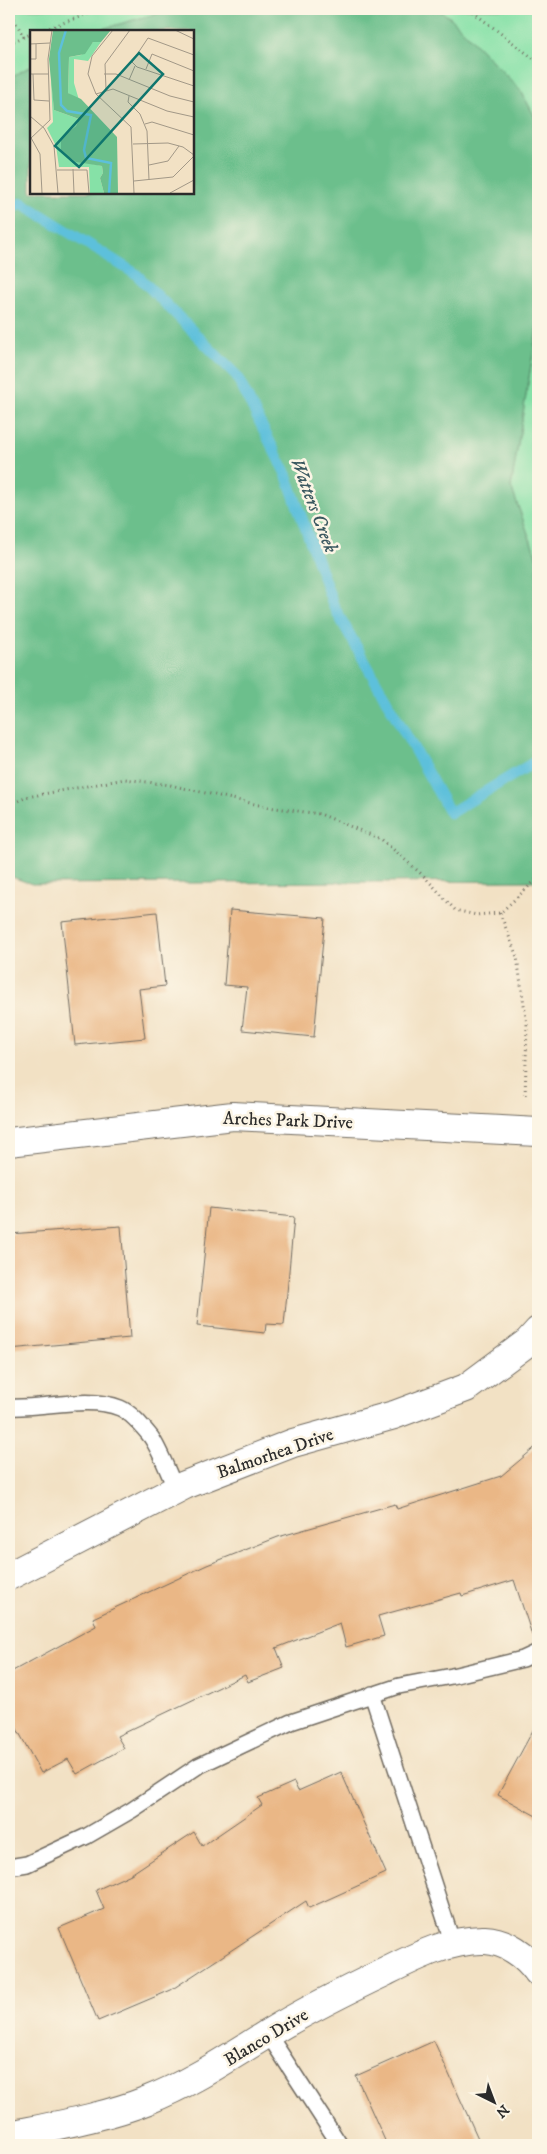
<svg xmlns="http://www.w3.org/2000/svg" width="547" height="2154" font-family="'IM FELL DW Pica',serif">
	<rect width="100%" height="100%" fill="#fcf5e5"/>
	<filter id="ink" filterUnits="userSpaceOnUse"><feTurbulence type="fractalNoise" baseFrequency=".02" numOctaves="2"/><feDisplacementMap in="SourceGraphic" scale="10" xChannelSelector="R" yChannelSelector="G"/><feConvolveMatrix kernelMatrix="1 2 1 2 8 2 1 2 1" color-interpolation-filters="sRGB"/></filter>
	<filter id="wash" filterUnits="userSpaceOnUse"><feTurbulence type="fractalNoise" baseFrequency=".0096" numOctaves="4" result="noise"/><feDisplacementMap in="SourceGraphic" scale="20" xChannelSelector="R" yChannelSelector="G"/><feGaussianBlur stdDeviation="1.12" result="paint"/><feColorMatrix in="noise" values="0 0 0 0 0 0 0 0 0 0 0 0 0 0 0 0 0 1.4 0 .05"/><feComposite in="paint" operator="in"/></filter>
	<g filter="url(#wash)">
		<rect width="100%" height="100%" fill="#f2e1c4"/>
		<path fill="#86e1a7" stroke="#588669" d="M 9,9 L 173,9 L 95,31 L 31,31 L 31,66 L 9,78 Z
			M 437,9 L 538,9 L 538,123 L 521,91 L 452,19 Z
			M 538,322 L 538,561 L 511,487 Z"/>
		<path fill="#6cbf8c" stroke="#4c755c" d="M 173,9 L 437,9 L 452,19 L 521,91 L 538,123 L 538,322 L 511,487 L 538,561 L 538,881 L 32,884 L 9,876 L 9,78 L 31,66 L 31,192 L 192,192 L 192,31 L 95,31 Z"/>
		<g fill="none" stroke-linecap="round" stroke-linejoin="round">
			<path stroke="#5dc0db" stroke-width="11" d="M 9,209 L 22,203 L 136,274 L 236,375 L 286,474 L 334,607 L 450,813 L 538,760"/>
		</g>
		<g id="blocks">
			<path fill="#eab786" d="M 230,910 L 325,918 L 314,1037 L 242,1030 L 247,987 L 224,985 Z
				M 157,912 L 165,986 L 139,989 L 145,1038 L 75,1045 L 62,922 Z
				M 209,1208 L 294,1217 L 284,1325 L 266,1324 L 265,1333 L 197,1326 Z
				M 121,1226 L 130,1338 L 9,1349 L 9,1234 Z
				M 538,1445 L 538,1634 L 532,1635 L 514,1580 L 462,1596 L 461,1593 L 378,1616 L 384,1636 L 346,1647 L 340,1623 L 276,1648 L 284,1668 L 248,1682 L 245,1675 L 117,1736 L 124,1748 L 77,1774 L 68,1759 L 41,1773 L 9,1714 L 9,1673 L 96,1626 L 93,1618 L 207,1565 L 278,1537 L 395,1504 L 397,1509 L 501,1476 Z
				M 538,1721 L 538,1817 L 498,1795 Z
				M 341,1772 L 386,1873 L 309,1908 L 306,1901 L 171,1990 L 98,2021 L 59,1928 L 104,1909 L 96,1890 L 131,1874 L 194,1832 L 202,1846 L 262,1805 L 258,1798 L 294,1782 L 298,1791 Z
				M 434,2041 L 481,2145 L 387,2145 L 356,2076 Z"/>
		</g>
	</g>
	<g filter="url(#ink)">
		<use href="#blocks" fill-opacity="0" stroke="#716b61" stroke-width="1"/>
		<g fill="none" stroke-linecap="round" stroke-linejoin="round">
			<g stroke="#716b61" stroke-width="18">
				<path id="lane" d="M 9,1407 C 43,1409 89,1395 120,1408 C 132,1413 143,1427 151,1437 C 161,1452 168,1473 176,1489
					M 372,1694 L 453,1944
					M 9,1867 L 27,1864 L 87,1836 L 132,1810 L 198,1766 L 291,1722 L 399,1686 L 452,1676 L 523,1659 L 538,1652
					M 268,2034 L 340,2145"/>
			</g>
			<g stroke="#716b61" stroke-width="30">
				<path id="street" d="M 9,1142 L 233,1116 L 538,1132
					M 9,1576 L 185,1485 L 293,1443 L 394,1415 L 466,1388 L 528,1342 L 538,1331
					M 9,2135 C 53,2126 106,2117 148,2100 C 191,2083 228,2058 267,2034 C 305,2011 345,1991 385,1972 C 415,1957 450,1939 485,1940 C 506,1941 526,1955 538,1972"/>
			</g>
			<path stroke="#716b61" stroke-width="3" stroke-dasharray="1 4" stroke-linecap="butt" d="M 469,9 L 538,62
				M 9,10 L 24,37
				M 40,31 L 102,9
				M 9,43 L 31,34
				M 9,805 L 27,797 L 125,779 L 170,785 L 268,807 L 320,814 L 381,839 L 425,877 L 455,910 L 476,915 L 500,913 L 538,878
				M 500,913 L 517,957 L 527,1025 L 525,1099"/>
			<use href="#lane" stroke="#fff" stroke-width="15"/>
			<use href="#street" stroke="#fff" stroke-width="28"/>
		</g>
	</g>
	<g text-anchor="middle" stroke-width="5" stroke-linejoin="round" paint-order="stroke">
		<g font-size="18" fill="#2b2b2b" stroke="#fcf5e5">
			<text transform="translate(288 1120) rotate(2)" y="6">Arches Park Drive</text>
			<text transform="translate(275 1453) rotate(-19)" y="6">Balmorhea Drive</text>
			<text transform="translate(266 2037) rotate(-31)" y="6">Blanco Drive</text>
		</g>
		<g font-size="19" font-style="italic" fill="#3a5860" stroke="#fcf5e5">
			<text transform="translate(315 505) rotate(69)" y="7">Watters Creek</text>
		</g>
	</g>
	<g transform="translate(30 30)">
		<rect width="164" height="164" fill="#f2e1c4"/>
		<path d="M 63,12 L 71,12 L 58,31 L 44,29 L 44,53 L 49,70 L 38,63 L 39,27 L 51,25 ZM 20,29 L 24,80 L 49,89 L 46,96 L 31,108 L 31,122 L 39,129 L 72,136 L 73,143 L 70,148 L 74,163 L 60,163 L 59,137 L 29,137 L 26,116 L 17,98 L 23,92 Z" fill="#86e1a7"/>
		<path d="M 23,0 L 81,0 L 71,12 L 63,12 L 55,24 L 39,27 L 38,63 L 51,69 L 87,107 L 88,163 L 74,163 L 70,148 L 73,143 L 72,136 L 46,132 L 31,122 L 31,108 L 46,96 L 49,89 L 24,80 L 19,29 Z" fill="#6cbf8c"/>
		<path fill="none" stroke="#5dc0db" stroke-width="2.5" d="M 36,0 L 29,23 L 31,75 L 37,81 L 61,85 L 54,120 L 56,128 L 81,133 L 79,163"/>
		<path fill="none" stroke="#a29887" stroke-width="1" d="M 83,0 L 62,26 L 58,44 L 66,64 L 101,97 L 104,163M 145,0 L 164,9M 0,14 L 20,13M 164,25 L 118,8 L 102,32 L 107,37 L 164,56M 0,29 L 6,29 L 6,14M 116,39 L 122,24 L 164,41M 0,44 L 18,44M 3,44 L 4,70 L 19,71M 74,44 L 86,44 L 140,66 L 164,72M 99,50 L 105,36M 76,59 L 75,34 L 100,0M 66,64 L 83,59 L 137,81 L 164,87M 99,66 L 98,72 L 110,84 L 117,101 L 119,150M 0,86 L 14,98 L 24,116 L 28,163M 115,94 L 122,92 L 164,105M 0,106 L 10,124 L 12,163M 0,109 L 20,90 L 18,29 L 22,0M 103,114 L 138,113 L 153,117 L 164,125M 119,135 L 138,131 L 149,116M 43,139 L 44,163M 27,140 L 57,140 L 59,163M 104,151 L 143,147 L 164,126M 140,163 L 164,150"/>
		<path fill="#0f766e" fill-opacity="0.15" stroke="#0f766e" stroke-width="2.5" d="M 109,23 L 133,44 L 49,137 L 25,116 Z"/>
		<rect width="164" height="164" fill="none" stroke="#2b2b2b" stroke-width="2.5"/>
	</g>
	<rect width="547" height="2154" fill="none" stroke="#fcf5e5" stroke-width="30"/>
	<g transform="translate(494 2102) rotate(138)" stroke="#fcf5e5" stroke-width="4" paint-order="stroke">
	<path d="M0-4L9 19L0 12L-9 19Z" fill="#2b2b2b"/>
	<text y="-8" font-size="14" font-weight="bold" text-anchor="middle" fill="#2b2b2b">N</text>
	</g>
</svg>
